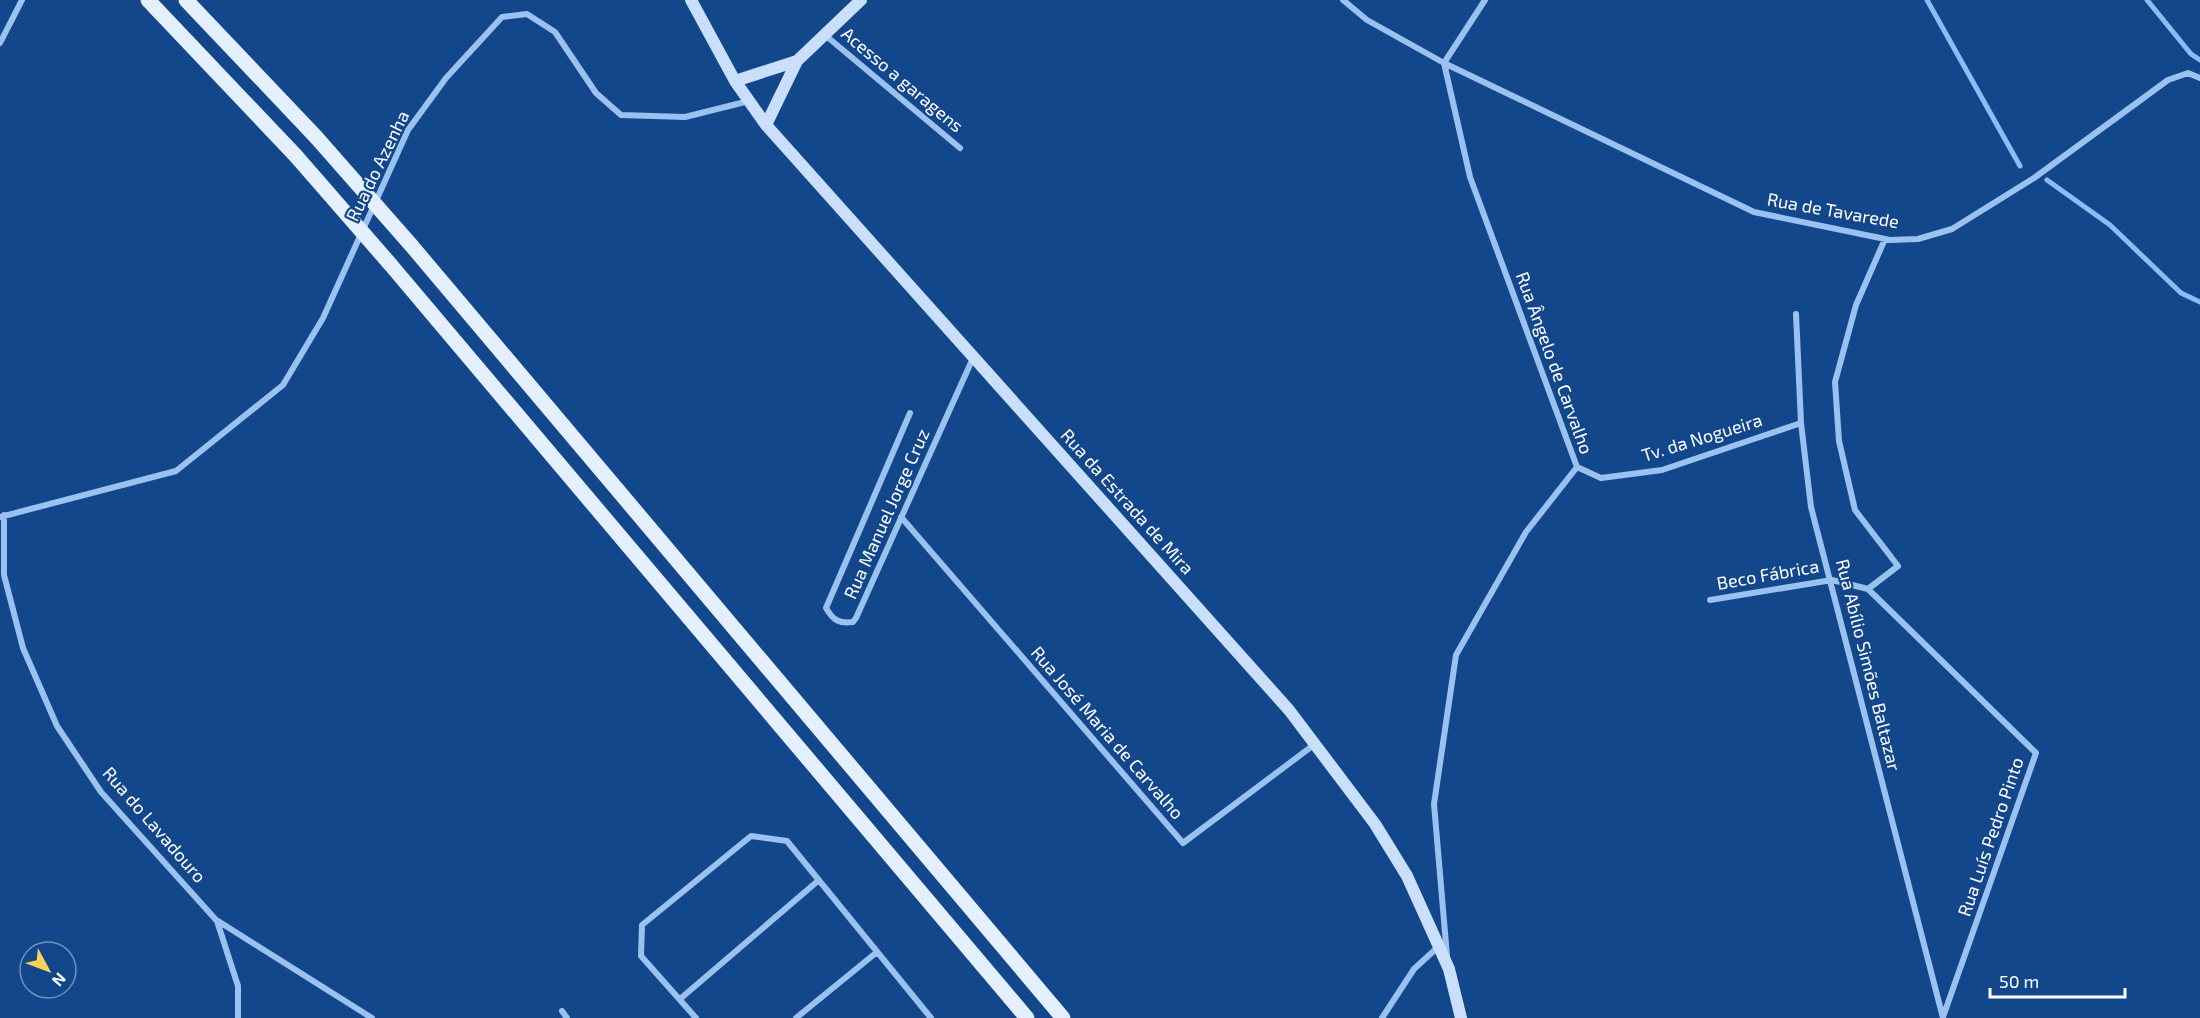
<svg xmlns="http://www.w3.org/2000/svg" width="2200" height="1018" font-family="'Exo 2',sans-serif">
	<rect width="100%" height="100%" fill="#13478c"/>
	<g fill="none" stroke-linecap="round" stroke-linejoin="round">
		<path stroke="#8cbcf4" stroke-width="5" d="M 1927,0 L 2020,166
			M 2147,0 L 2191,54 L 2200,60
			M 2047,180 L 2110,225 L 2181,293 L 2200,302"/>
		<path stroke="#9bc1f1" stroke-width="6" d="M 1343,0 L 1367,20 L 1444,63 L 1754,212 L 1890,240 L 1918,239 L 1952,229 L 2034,178 L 2168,80 L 2188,73 L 2200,78
			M 825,35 L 960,148
			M 0,43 L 22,0
			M 1444,63 L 1470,177 L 1577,467 L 1526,532 L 1456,655 L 1434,804 L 1447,956
			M 1444,63 L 1485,0
			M 1796,314 L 1801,423 L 1811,507 L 1943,1018
			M 910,413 L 826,608 C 833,620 839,624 853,622 L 856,618 L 973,358
			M 1577,467 L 1601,478 L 1662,470 L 1801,423
			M 4,515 L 4,575 L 23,648 L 57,726 L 101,792 L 217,921 L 238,986 L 238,1018
			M 0,517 L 176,471 L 283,385 L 323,318 L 408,130 L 446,78 L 502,17 L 527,14 L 555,32 L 596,93 L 621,115 L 685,117 L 749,101
			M 901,517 L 1183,843 L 1315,744
			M 1868,589 L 1898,566 L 1855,510 L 1839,441 L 1835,382 L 1856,305 L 1885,239
			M 1710,600 L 1832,580 L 1868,589 L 2036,753 L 1943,1017
			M 218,921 L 372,1018
			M 680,999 L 819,880
			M 562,1011 L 567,1018
			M 696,1018 L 641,956 L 642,925 L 751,836 L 787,841 L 931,1018
			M 796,1018 L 877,952
			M 1382,1018 L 1414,969 L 1438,947"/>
		<path stroke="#c9dffb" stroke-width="12" d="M 691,0 L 735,81 L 766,125 L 1289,710 L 1375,824 L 1407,876 L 1449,969 L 1461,1018
			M 735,81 L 797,61
			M 766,125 L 797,61 L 861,0"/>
		<path stroke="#e4efff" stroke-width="15" d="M 148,0 L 296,156
			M 186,0 L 316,137
			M 411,245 L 1063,1018
			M 390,264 L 1027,1018"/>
		<path stroke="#e4efff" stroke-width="15" d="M 316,137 L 411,245
			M 296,156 L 390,264"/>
	</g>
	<g text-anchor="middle" stroke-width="4.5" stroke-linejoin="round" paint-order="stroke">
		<g font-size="18" fill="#fff" stroke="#13478c">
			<text transform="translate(902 80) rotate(40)" y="6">Acesso a garagens</text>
			<text transform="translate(378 166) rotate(-64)" y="6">Rua do Azenha</text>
			<text transform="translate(1833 211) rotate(10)" y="6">Rua de Tavarede</text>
			<text transform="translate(1554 363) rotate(70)" y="6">Rua Ângelo de Carvalho</text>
			<text transform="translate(1702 438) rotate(-17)" y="6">Tv. da Nogueira</text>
			<text transform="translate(1127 502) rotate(48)" y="6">Rua da Estrada de Mira</text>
			<text transform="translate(887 514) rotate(-66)" y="6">Rua Manuel Jorge Cruz</text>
			<text transform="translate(1768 575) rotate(-10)" y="6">Beco Fábrica</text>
			<text transform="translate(1868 665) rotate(76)" y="6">Rua Abílio Simões Baltazar</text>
			<text transform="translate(1107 733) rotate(49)" y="6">Rua José Maria de Carvalho</text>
			<text transform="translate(154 825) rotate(49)" y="6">Rua do Lavadouro</text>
			<text transform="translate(1991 837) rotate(-71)" y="6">Rua Luís Pedro Pinto</text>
		</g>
	</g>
	<g transform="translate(48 970) rotate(131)"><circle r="28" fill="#13478c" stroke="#7191ba" stroke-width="1.5"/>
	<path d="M0-4.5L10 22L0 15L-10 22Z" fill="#ffd05a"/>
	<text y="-9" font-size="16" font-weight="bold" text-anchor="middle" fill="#ffffff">N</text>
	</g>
	<path d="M1990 988v9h135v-9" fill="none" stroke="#ffffff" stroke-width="3"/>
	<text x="1999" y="988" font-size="18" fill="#ffffff" stroke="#13478c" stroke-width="4.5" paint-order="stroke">50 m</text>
</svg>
